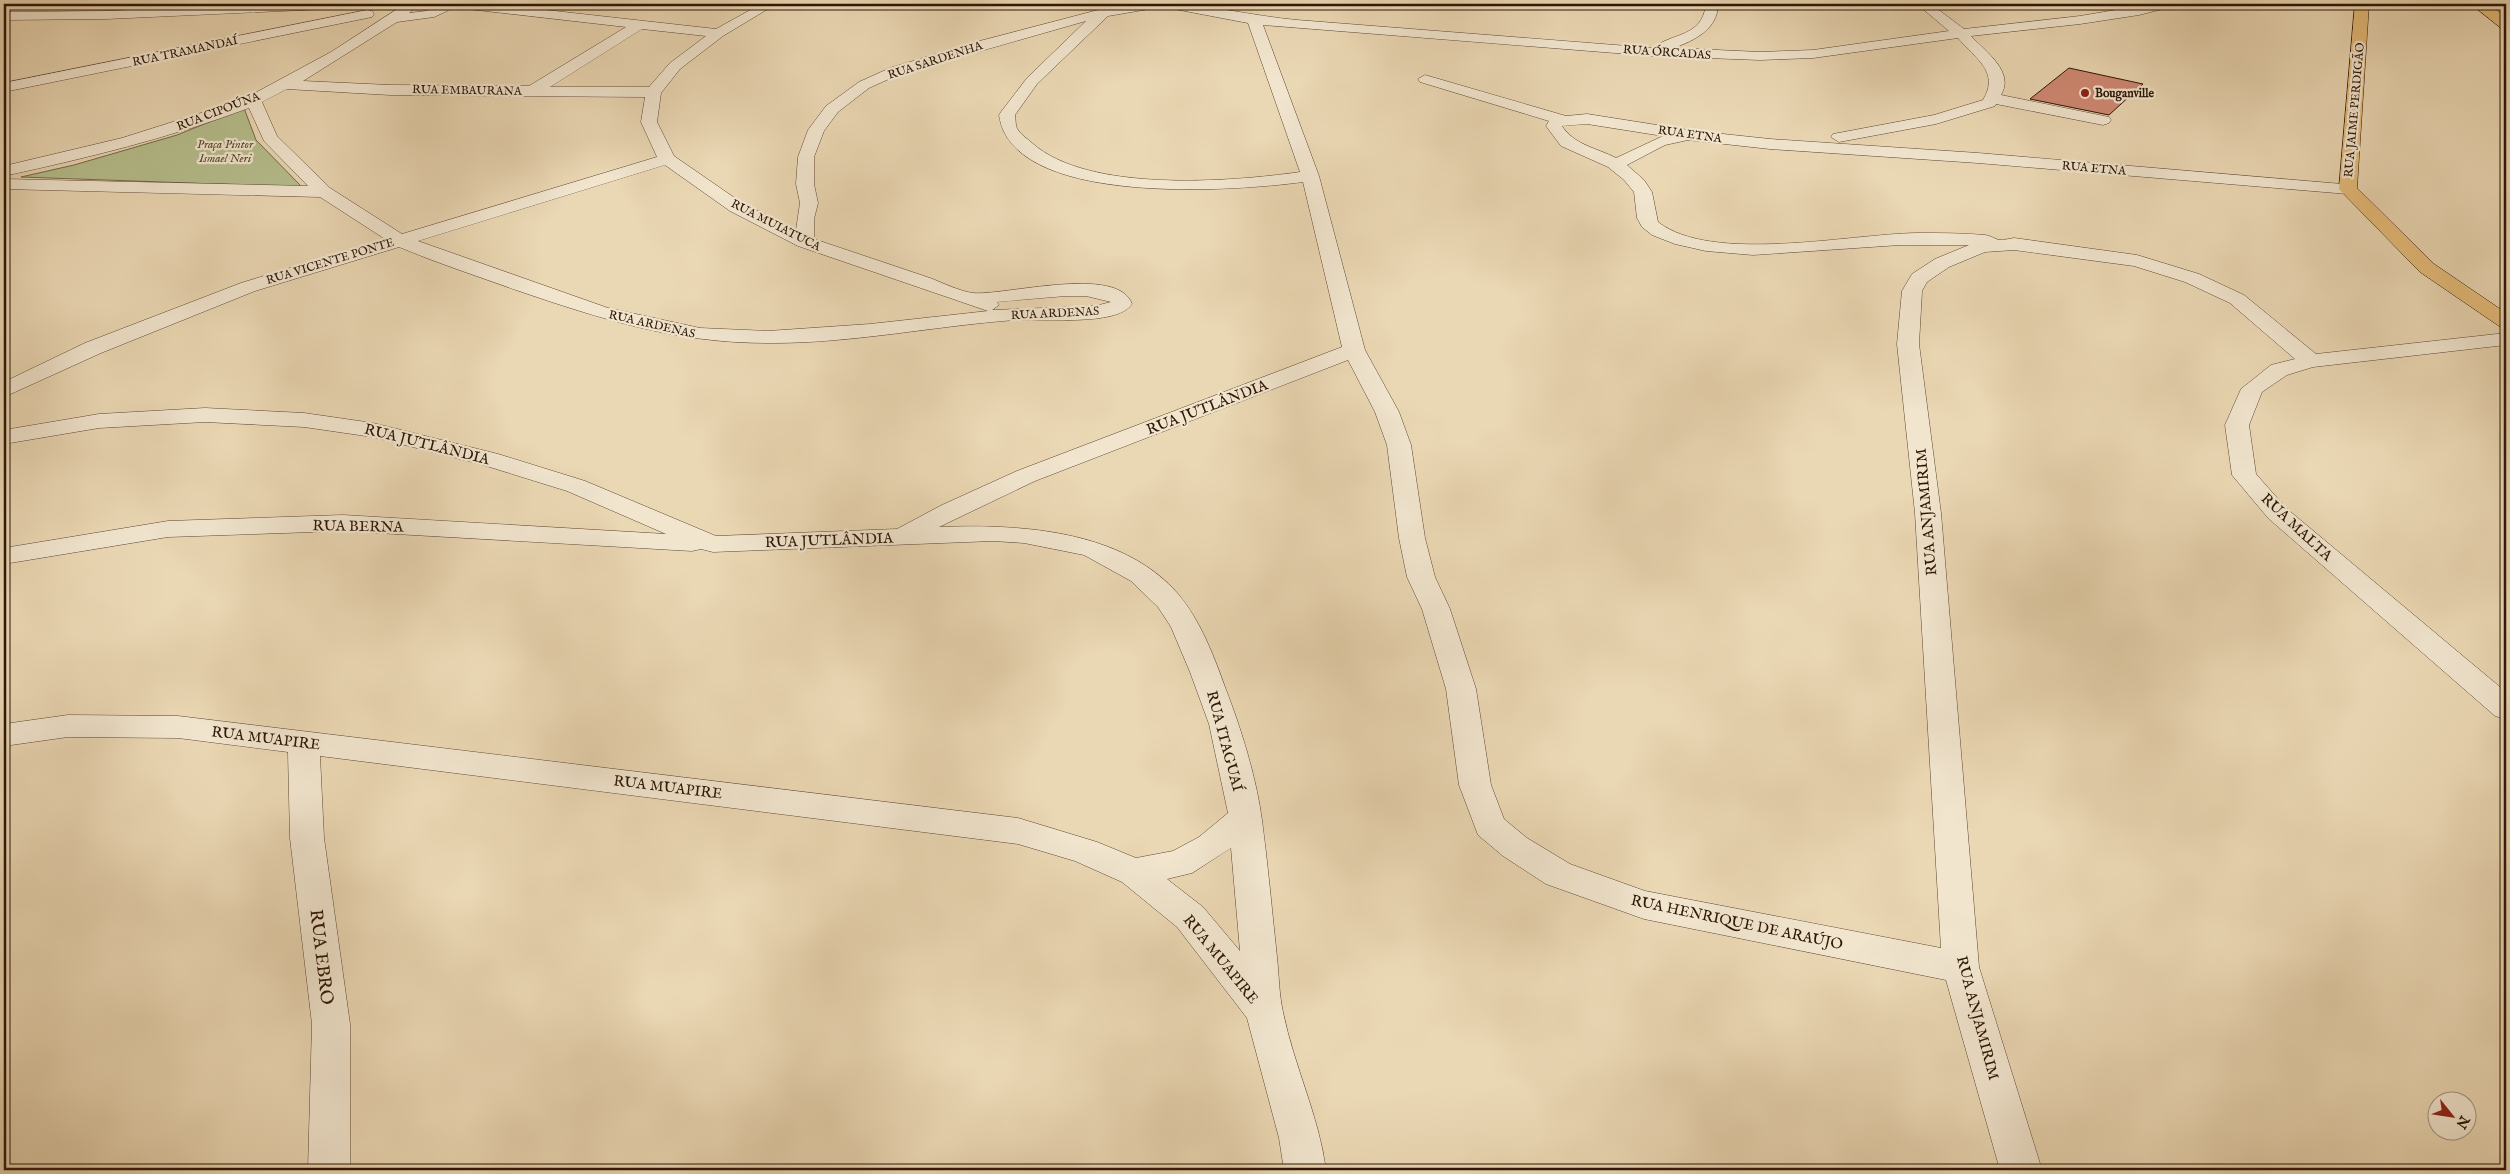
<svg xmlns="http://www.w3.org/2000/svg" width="2510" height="1174" font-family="'IM FELL English',serif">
	<rect width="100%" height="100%" fill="#ead7b3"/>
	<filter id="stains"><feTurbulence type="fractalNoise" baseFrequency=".004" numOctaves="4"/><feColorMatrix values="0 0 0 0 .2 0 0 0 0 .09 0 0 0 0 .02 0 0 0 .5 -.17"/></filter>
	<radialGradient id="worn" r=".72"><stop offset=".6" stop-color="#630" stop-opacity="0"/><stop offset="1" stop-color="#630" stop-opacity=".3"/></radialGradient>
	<path fill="#b6be8d" stroke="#726a4a" d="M 244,108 L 256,140 L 302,187 L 21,177 L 74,165 L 177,135 Z"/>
	<path fill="#d08974" stroke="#2d1606" d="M 2069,68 L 2143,84 L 2109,115 L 2030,99 Z"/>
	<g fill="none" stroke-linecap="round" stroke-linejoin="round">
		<g stroke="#5c4631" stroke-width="1">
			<path id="minor" d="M 266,4 L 354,4 L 347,8 L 106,19 L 4,20 L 4,12 L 106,11 Z
				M 405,4 L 420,4 L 409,13 L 426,11 L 440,4 L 492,4 L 716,29 L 761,4 L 776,4 L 723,36 L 680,69 L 661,93 L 657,122 L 674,156 L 742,203 L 796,230 L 800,203 L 796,184 L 798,157 L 808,130 L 826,106 L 859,82 L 890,68 L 972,43 L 1098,10 L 1105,4 L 1118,4 L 1117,6 L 1162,4 L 1155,8 L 1108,16 L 1037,84 L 1015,115 C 1016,120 1015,126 1018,130 C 1021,135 1028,139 1032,143 C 1088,193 1230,182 1300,172 L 1248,23 L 1169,8 L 1163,4 C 1208,4 1252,16 1297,20 L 1653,48 C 1673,32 1702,38 1706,4 L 1718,4 C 1718,29 1695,40 1674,48 L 1760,52 L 1813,50 L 1949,31 L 1917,4 L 1931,4 L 1964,29 L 2080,16 L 2151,4 L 2171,4 L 2170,7 L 2139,15 L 2080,24 L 1971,36 C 1986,52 2015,72 2001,95 L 2109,117 L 2111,120 L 2109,123 L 2103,125 L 1996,104 L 1995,106 L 1936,124 L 1839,142 L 1831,137 L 1833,134 L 1934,115 L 1983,100 C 2000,72 1976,59 1958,38 L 1813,58 L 1760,60 L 1653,56 L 1263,25 L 1319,176 L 1365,350 L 1399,412 L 1411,445 L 1425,538 L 1435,577 L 1450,609 L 1476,689 L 1491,785 L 1504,819 L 1527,838 L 1570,864 L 1645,891 L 1941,948 L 1915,513 L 1897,344 L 1902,291 L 1912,274 L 1935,259 L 1969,245 L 1900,245 L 1753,255 L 1706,251 L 1675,244 L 1652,235 L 1642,227 L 1637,218 L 1634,192 L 1624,180 L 1608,167 L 1561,146 L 1546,126 L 1549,121 L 1420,82 L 1418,79 L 1425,75 L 1566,116 L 1587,114 L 1695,131 L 1770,139 L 1978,153 L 2354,185 L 2357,189 L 2354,193 L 2348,194 L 1978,163 L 1770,149 L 1688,140 L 1665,145 L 1627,165 L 1644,180 L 1652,192 L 1658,222 C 1712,264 1850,234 1917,233 C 1939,233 1963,233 1985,235 C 1991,236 1995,239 1999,240 C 2003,240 2009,239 2014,238 L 2137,255 L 2199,274 L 2244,295 L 2316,354 L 2506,333 L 2506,345 L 2313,367 L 2287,375 L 2262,392 L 2249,425 L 2256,474 L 2286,508 L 2506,692 L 2506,719 L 2495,716 L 2268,518 L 2232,475 L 2225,425 L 2241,389 L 2271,365 L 2295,359 L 2230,303 L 2185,282 L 2134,266 L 2014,250 L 1985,252 L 1949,267 L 1927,282 L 1922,291 L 1919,344 L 1941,513 L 1979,967 L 2042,1170 L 2000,1170 L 1946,980 L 1644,919 L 1546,884 L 1503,856 L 1478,835 L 1459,785 L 1446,689 L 1422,609 L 1407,577 L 1399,538 L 1387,445 L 1375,412 L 1348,360 L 1035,481 L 939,527 C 1018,524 1123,529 1179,595 C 1200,620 1214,656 1225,687 C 1241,728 1256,776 1262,820 C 1268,865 1272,911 1277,957 C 1279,975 1279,994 1283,1012 C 1294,1066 1319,1116 1326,1170 L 1284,1170 L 1279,1138 L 1247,1018 L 1177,927 L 1122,882 L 1075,861 L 1018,844 L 320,756 L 324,838 L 350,1024 L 350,1170 L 308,1170 L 312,1024 L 290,838 L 288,752 L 178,738 L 68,737 L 4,746 L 4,724 L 68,715 L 178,716 L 1018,818 L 1097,842 L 1136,858 L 1173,851 L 1199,837 L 1228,813 L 1209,724 L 1190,672 L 1171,627 L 1158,607 L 1131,581 L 1084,555 L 1024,543 L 993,541 L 713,552 L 701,549 L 692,551 L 343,531 L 168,537 L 4,564 L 4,548 L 168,521 L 343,515 L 666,534 L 567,491 L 480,464 L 373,437 L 304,427 L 205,422 L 99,428 L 4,444 L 4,430 L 99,414 L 205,408 L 304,413 L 373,423 L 498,454 L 585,481 L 716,536 L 897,529 L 942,505 L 1017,471 L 1342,347 L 1303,182 C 1237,191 1011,208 999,115 L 1001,112 L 1027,78 L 1086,21 L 900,74 L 869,88 L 838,112 L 824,131 L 814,157 L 814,184 L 818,203 L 814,219 L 814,239 C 853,252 891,265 930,278 C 943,283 959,291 973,293 C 1004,296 1118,264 1132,304 C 1117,327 1042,318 1015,320 C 934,326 848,344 767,343 C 676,343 601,319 516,290 C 477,276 437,263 399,247 L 255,291 L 101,353 L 4,397 L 4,382 L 85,343 L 241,283 L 385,239 L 320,197 L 4,189 L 4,179 L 308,186 L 264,141 L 249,108 C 169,138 87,158 4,176 L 4,166 L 122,138 L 242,100 L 331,52 ZM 453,6 L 459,8 L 626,27 L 529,86 L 390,85 L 303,81 L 397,22 L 434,17 L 447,11 ZM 642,29 L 706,36 L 670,63 L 649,87 L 550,87 ZM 287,89 L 390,95 L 645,97 L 641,122 L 657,157 L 402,234 L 330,188 L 277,136 L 262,102 ZM 1587,124 L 1663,136 L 1616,158 C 1597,148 1574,145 1562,126 ZM 665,165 L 730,211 L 798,246 L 988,311 L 870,324 L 768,331 L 700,328 L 608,308 L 418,241 ZM 1066,296 L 1086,296 L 1111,302 L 1095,306 L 992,310 L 999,305 L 997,302 ZM 1231,848 L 1240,951 L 1203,907 L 1167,879 L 1192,873 Z
				M 367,10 L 372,11 L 374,14 L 372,17 L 4,92 L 4,83 Z"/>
		</g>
		<g stroke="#2d1606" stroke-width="1">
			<path id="major" d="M 2355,4 L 2369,4 L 2357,188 L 2434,264 L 2506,313 L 2506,328 L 2499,326 L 2420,272 L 2339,189 Z
				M 2471,4 C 2486,4 2495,7 2506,18 L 2506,29 L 2501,28 Z"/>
		</g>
		<use href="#minor" fill="#f1e5ce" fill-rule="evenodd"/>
		<use href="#major" fill="#e5bc7a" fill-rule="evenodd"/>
	</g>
	<circle fill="#8f2418" stroke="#f1e5ce" stroke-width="2" cx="2085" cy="93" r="5"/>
	<g text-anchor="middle" stroke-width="4.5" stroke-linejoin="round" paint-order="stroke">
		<g font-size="12" fill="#2d1606" stroke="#f1e5ce">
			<text transform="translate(185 51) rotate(-12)" y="4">RUA TRAMANDAÍ</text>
			<text transform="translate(1667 52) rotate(4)" y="4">RUA ÓRCADAS</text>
			<text transform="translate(935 60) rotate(-18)" y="4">RUA SARDENHA</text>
			<text transform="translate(467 90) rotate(1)" y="4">RUA EMBAURANA</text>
			<text transform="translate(2354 110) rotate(-85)" y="4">RUA JAIME PERDIGÃO</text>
			<text transform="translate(218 111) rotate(-21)" y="4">RUA CIPOÚNA</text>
			<text transform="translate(1690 134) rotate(8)" y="4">RUA ETNA</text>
			<text transform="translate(2094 168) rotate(5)" y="4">RUA ETNA</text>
			<text transform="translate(776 225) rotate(27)" y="4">RUA MUIATUCA</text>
			<text transform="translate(330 261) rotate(-17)" y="4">RUA VICENTE PONTE</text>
			<text transform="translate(1055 313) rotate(-3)" y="4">RUA ARDENAS</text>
			<text transform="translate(652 324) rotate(13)" y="4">RUA ARDENAS</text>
		</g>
		<g font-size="12" font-weight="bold" fill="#2d1606" stroke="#f1e5ce" text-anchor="start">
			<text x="2095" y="97">Bouganville</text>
		</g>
		<g font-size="12" font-style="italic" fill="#56482e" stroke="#f1e5ce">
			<text x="225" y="148">Praça Pintor<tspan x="225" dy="14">Ismael Neri</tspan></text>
		</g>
		<g font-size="15" fill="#2d1606" stroke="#f1e5ce">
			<text transform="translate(1207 407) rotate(-21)" y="5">RUA JUTLÂNDIA</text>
			<text transform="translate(427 444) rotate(14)" y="5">RUA JUTLÂNDIA</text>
			<text transform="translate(1926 512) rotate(-95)" y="5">RUA ANJAMIRIM</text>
			<text transform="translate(358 526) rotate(1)" y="5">RUA BERNA</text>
			<text transform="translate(2297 527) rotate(43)" y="5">RUA MALTA</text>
			<text transform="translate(829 540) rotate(-2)" y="5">RUA JUTLÂNDIA</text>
			<text transform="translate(266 738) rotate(7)" y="5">RUA MUAPIRE</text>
			<text transform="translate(1225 741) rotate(75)" y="5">RUA ITAGUAÍ</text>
			<text transform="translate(668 787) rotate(7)" y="5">RUA MUAPIRE</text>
			<text transform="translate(1737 922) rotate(12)" y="5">RUA HENRIQUE DE ARAÚJO</text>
			<text transform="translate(1221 959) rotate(51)" y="5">RUA MUAPIRE</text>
			<text transform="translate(1978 1018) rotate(75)" y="5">RUA ANJAMIRIM</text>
		</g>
		<g font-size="18" fill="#2d1606" stroke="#f1e5ce">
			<text transform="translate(322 957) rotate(83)" y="6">RUA EBRO</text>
		</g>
	</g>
	<rect width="2510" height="1174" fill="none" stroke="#ead7b3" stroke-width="20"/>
	<rect x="5" y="5" width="2500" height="1164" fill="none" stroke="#2d1606" stroke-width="2.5"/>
	<rect x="10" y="10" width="2490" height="1154" fill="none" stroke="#2d1606"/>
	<g transform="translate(2452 1116) rotate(120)"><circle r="24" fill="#f1e5ce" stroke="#a3927e"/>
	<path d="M0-4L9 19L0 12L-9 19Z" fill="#8f2418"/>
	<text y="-8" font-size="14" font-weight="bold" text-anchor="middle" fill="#2d1606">N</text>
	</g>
	<rect width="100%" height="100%" filter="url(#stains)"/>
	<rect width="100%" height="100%" fill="url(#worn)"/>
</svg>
